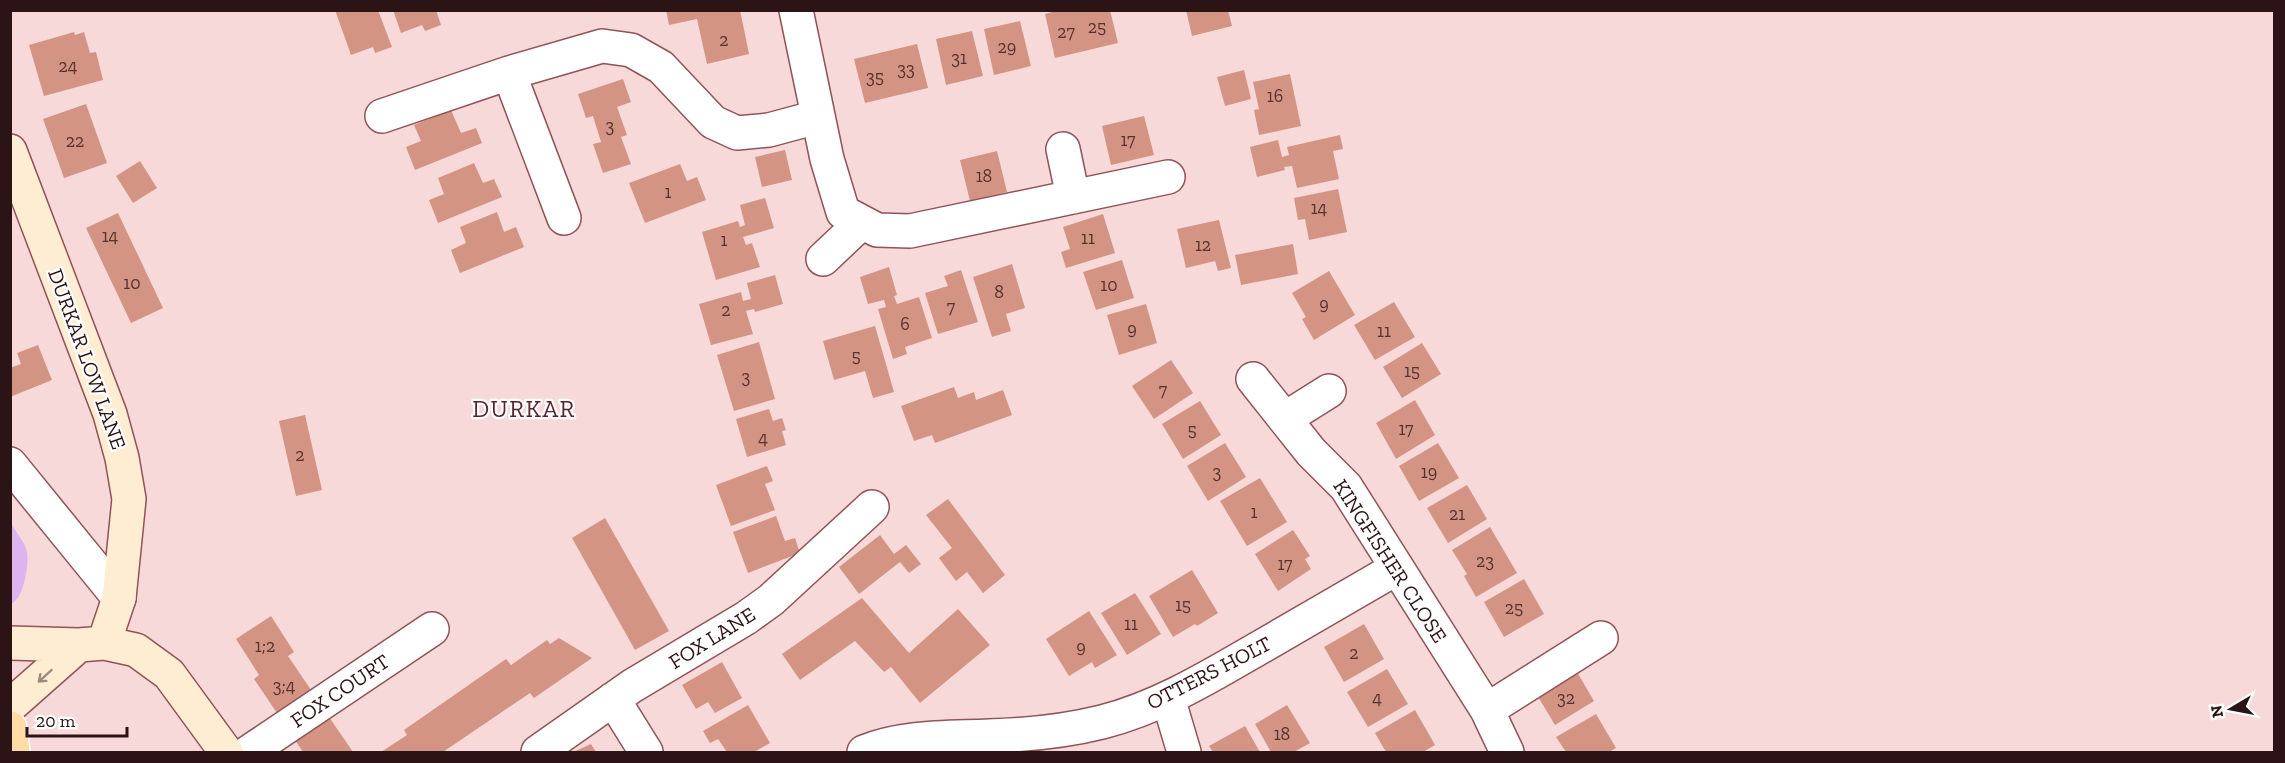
<svg xmlns="http://www.w3.org/2000/svg" width="2285" height="763" font-family="'Zilla Slab',serif">
	<rect width="100%" height="100%" fill="#f7d9da"/>
	<path fill="#ddb3f0" d="M 10,522 C 15,531 25,542 27,552 C 29,564 24,599 11,604 Z"/>
	<path fill="#d49483" d="M 335,10 L 378,10 L 392,47 L 375,53 L 373,47 L 351,55 Z
		M 393,10 L 436,10 L 441,25 L 425,31 L 422,25 L 401,33 Z
		M 666,10 L 740,10 L 749,54 L 707,64 L 697,19 L 669,25 Z
		M 1059,10 L 1110,10 L 1118,43 L 1055,58 L 1045,14 Z
		M 1186,10 L 1228,10 L 1232,26 L 1192,36 Z
		M 1020,21 L 1031,66 L 994,75 L 984,29 Z
		M 972,31 L 983,76 L 946,85 L 936,39 Z
		M 74,32 L 75,35 L 84,32 L 90,53 L 96,52 L 103,80 L 44,96 L 29,45 Z
		M 917,44 L 928,88 L 865,103 L 854,59 Z
		M 1244,70 L 1251,99 L 1225,106 L 1217,77 Z
		M 1290,74 L 1301,126 L 1259,135 L 1254,110 L 1259,109 L 1253,82 Z
		M 623,79 L 631,102 L 617,107 L 627,135 L 621,137 L 631,164 L 603,173 L 593,144 L 601,142 L 593,116 L 586,118 L 578,94 Z
		M 86,104 L 107,163 L 64,178 L 43,119 Z
		M 451,110 L 461,133 L 476,128 L 482,143 L 415,170 L 406,147 L 421,141 L 414,125 Z
		M 1144,116 L 1154,155 L 1111,165 L 1102,126 Z
		M 1340,135 L 1343,149 L 1333,151 L 1339,179 L 1297,188 L 1292,166 L 1284,167 L 1285,170 L 1257,177 L 1250,147 L 1278,140 L 1282,157 L 1289,155 L 1287,147 Z
		M 785,150 L 792,180 L 762,187 L 755,157 Z
		M 997,151 L 1007,192 L 970,201 L 960,160 Z
		M 140,161 L 157,188 L 133,203 L 116,176 Z
		M 474,163 L 483,183 L 494,179 L 502,197 L 438,223 L 429,200 L 444,194 L 438,178 Z
		M 680,164 L 687,181 L 697,177 L 706,200 L 645,223 L 629,183 Z
		M 1338,189 L 1347,232 L 1309,240 L 1305,219 L 1298,220 L 1294,198 Z
		M 765,198 L 774,228 L 743,237 L 746,245 L 752,243 L 760,267 L 716,280 L 702,232 L 738,221 L 740,227 L 745,225 L 740,205 Z
		M 497,212 L 504,232 L 516,227 L 524,247 L 460,273 L 451,250 L 466,243 L 460,227 Z
		M 118,213 L 163,308 L 131,323 L 86,228 Z
		M 1103,214 L 1115,253 L 1066,268 L 1061,252 L 1070,249 L 1063,227 Z
		M 1219,220 L 1231,268 L 1218,271 L 1215,261 L 1186,268 L 1177,229 Z
		M 1293,244 L 1298,274 L 1241,285 L 1235,255 Z
		M 1122,260 L 1134,298 L 1096,310 L 1083,272 Z
		M 1012,264 L 1025,308 L 1006,314 L 1011,331 L 992,337 L 973,277 Z
		M 889,267 L 897,295 L 894,296 L 897,304 L 919,297 L 932,338 L 905,347 L 907,354 L 893,359 L 878,309 L 886,307 L 884,300 L 868,304 L 860,277 Z
		M 961,270 L 978,322 L 938,334 L 925,293 L 948,286 L 944,276 Z
		M 1329,271 L 1355,315 L 1314,340 L 1302,319 L 1306,317 L 1292,293 Z
		M 775,275 L 783,304 L 755,312 L 754,309 L 746,311 L 753,334 L 711,345 L 699,304 L 741,292 L 743,301 L 751,299 L 747,283 Z
		M 1394,302 L 1415,337 L 1375,360 L 1354,325 Z
		M 1146,304 L 1157,343 L 1119,355 L 1107,315 Z
		M 875,326 L 894,392 L 873,398 L 865,371 L 834,380 L 823,341 Z
		M 759,342 L 775,399 L 734,411 L 717,355 Z
		M 1422,343 L 1441,374 L 1402,398 L 1383,367 Z
		M 38,345 L 52,380 L 10,397 L 10,368 L 21,364 L 17,353 Z
		M 1171,360 L 1193,393 L 1154,419 L 1132,386 Z
		M 954,387 L 958,398 L 974,392 L 976,400 L 1003,390 L 1012,415 L 935,443 L 932,435 L 914,441 L 901,406 Z
		M 1415,400 L 1435,435 L 1396,459 L 1376,423 Z
		M 1200,401 L 1221,435 L 1183,459 L 1162,424 Z
		M 769,409 L 773,421 L 782,418 L 786,430 L 782,431 L 786,445 L 747,457 L 736,419 Z
		M 305,415 L 322,490 L 296,496 L 279,421 Z
		M 1225,443 L 1246,477 L 1208,501 L 1187,466 Z
		M 1438,443 L 1459,478 L 1419,501 L 1399,466 Z
		M 767,466 L 773,481 L 765,484 L 775,510 L 731,526 L 716,485 Z
		M 1260,478 L 1287,522 L 1247,546 L 1220,501 Z
		M 1467,485 L 1487,519 L 1448,543 L 1427,508 Z
		M 948,499 L 1005,575 L 983,593 L 967,572 L 956,581 L 939,558 L 952,548 L 926,515 Z
		M 776,516 L 785,541 L 795,538 L 800,553 L 748,573 L 733,532 Z
		M 605,518 L 669,631 L 635,650 L 572,538 Z
		M 1490,527 L 1517,573 L 1476,597 L 1464,576 L 1467,574 L 1452,550 Z
		M 1293,530 L 1310,556 L 1305,559 L 1311,569 L 1278,591 L 1255,554 Z
		M 880,535 L 894,554 L 906,545 L 921,564 L 909,573 L 900,562 L 859,594 L 839,567 Z
		M 1192,570 L 1218,613 L 1197,626 L 1195,624 L 1173,637 L 1149,596 Z
		M 1524,579 L 1544,614 L 1504,637 L 1484,602 Z
		M 1135,593 L 1161,634 L 1127,655 L 1101,613 Z
		M 862,598 L 909,653 L 958,609 L 990,645 L 920,703 L 891,667 L 884,672 L 855,641 L 800,680 L 782,654 Z
		M 1089,611 L 1117,655 L 1095,668 L 1092,662 L 1069,676 L 1046,639 Z
		M 271,616 L 294,652 L 288,656 L 313,693 L 279,716 L 254,679 L 259,675 L 236,639 Z
		M 1364,624 L 1384,659 L 1344,682 L 1324,647 Z
		M 559,638 L 592,658 L 534,698 L 530,693 L 443,752 L 381,752 L 407,735 L 404,730 L 506,659 L 511,665 L 547,640 L 550,644 Z
		M 722,662 L 742,698 L 715,713 L 708,702 L 696,709 L 682,685 Z
		M 1387,669 L 1408,704 L 1368,727 L 1347,692 Z
		M 1577,672 L 1594,701 L 1555,725 L 1537,695 Z
		M 748,705 L 770,743 L 754,752 L 727,752 L 718,739 L 710,743 L 703,731 Z
		M 1287,705 L 1310,743 L 1294,752 L 1271,752 L 1255,724 Z
		M 1415,710 L 1435,745 L 1423,752 L 1386,752 L 1375,733 Z
		M 1596,714 L 1616,748 L 1609,752 L 1566,752 L 1556,737 Z
		M 329,717 L 353,752 L 303,752 L 295,740 Z
		M 1245,726 L 1260,752 L 1213,752 L 1209,746 Z
		M 591,744 L 596,752 L 573,752 Z"/>
	<g fill="none" stroke-linecap="round" stroke-linejoin="round">
		<g stroke="#905357" stroke-width="36">
			<path id="street" d="M 796,10 L 827,159 L 843,212 L 877,230 L 910,231 L 1168,177
				M 509,73 L 564,218
				M 382,116 L 509,73 L 602,46 L 631,50 L 661,67 L 713,122 L 737,133 L 769,130 L 817,117
				M 1063,149 L 1073,197
				M 823,259 L 861,223
				M 1253,379 L 1311,452 L 1346,487 L 1487,710 L 1507,752
				M 1286,418 L 1329,391
				M 10,464 L 119,598
				M 1168,698 L 1184,752
				M 613,699 L 646,752
				M 1487,710 L 1601,638
				M 249,752 L 432,629
				M 538,752 L 632,686 L 746,618 L 771,600 L 872,507
				M 864,752 C 903,736 947,738 989,736 C 1027,735 1066,731 1102,722 C 1158,708 1209,677 1259,648 C 1305,621 1351,595 1397,568"/>
		</g>
		<g stroke="#905357" stroke-width="36">
			<path id="secondary" d="M 10,151 L 110,414 L 122,458 L 129,499 L 119,598 L 104,643
				M 10,643 L 79,645 L 104,643 L 136,650 L 169,674 L 226,752
				M 10,706 L 79,645"/>
		</g>
		<g stroke="#fff" stroke-width="36">
			<path id="primary" d="M 10,728 L 13,752"/>
		</g>
		<use href="#street" stroke="#fff" stroke-width="33"/>
		<use href="#secondary" stroke="#ffedd3" stroke-width="33"/>
		<use href="#primary" stroke="#ffdba7" stroke-width="33"/>
	</g>
	<defs><path id="oneway-shaft" d="M-6 0H5M1.5-3L5.5 0L1.5 3" fill="none" stroke-width="1.6" stroke-linecap="round" stroke-linejoin="round" transform="scale(1.5)"/></defs>
	<use stroke="#a08b7e" href="#oneway-shaft" transform="translate(45 676) rotate(138)"/>
	<g text-anchor="middle" stroke-width="4.5" stroke-linejoin="round" paint-order="stroke">
		<g font-size="18" fill="#563330">
			<text x="1097" y="33">25</text>
			<text x="1066" y="38">27</text>
			<text x="724" y="46">2</text>
			<text x="1007" y="53">29</text>
			<text x="959" y="64">31</text>
			<text x="68" y="72">24</text>
			<text x="906" y="75">33</text>
			<text x="875" y="83">35</text>
			<text x="1275" y="102">16</text>
			<text x="610" y="132">3</text>
			<text x="1128" y="146">17</text>
			<text x="75" y="147">22</text>
			<text x="984" y="182">18</text>
			<text x="668" y="198">1</text>
			<text x="1319" y="214">14</text>
			<text x="110" y="242">14</text>
			<text x="1088" y="244">11</text>
			<text x="724" y="246">1</text>
			<text x="1203" y="251">12</text>
			<text x="132" y="289">10</text>
			<text x="1109" y="291">10</text>
			<text x="999" y="298">8</text>
			<text x="1324" y="310">9</text>
			<text x="951" y="313">7</text>
			<text x="726" y="316">2</text>
			<text x="905" y="330">6</text>
			<text x="1132" y="335">9</text>
			<text x="1384" y="337">11</text>
			<text x="856" y="362">5</text>
			<text x="1412" y="377">15</text>
			<text x="746" y="383">3</text>
			<text x="1163" y="396">7</text>
			<text x="1406" y="435">17</text>
			<text x="1192" y="436">5</text>
			<text x="763" y="444">4</text>
			<text x="300" y="461">2</text>
			<text x="1217" y="478">3</text>
			<text x="1429" y="478">19</text>
			<text x="1254" y="518">1</text>
			<text x="1457" y="520">21</text>
			<text x="1485" y="567">23</text>
			<text x="1285" y="570">17</text>
			<text x="1183" y="611">15</text>
			<text x="1514" y="614">25</text>
			<text x="1131" y="630">11</text>
			<text x="265" y="652">1;2</text>
			<text x="1081" y="653">9</text>
			<text x="1354" y="659">2</text>
			<text x="284" y="692">3;4</text>
			<text x="1377" y="704">4</text>
			<text x="1566" y="704">32</text>
			<text x="1282" y="740">18</text>
		</g>
		<g font-size="21" fill="#2c1315" stroke="#fff">
			<text transform="translate(87 359) rotate(70)" y="7">DURKAR LOW LANE</text>
			<text transform="translate(1390 561) rotate(57)" y="7">KINGFISHER CLOSE</text>
			<text transform="translate(712 638) rotate(-32)" y="7">FOX LANE</text>
			<text transform="translate(1209 673) rotate(-27)" y="7">OTTERS HOLT</text>
			<text transform="translate(340 691) rotate(-34)" y="7">FOX COURT</text>
		</g>
		<g font-size="24" letter-spacing="1.5" fill="#592228" stroke="#fff">
			<text x="524" y="417">DURKAR</text>
		</g>
	</g>
	<rect width="2285" height="763" fill="none" stroke="#2c1315" stroke-width="24"/>
	<g transform="translate(2231 709) rotate(260)" stroke="#ffffff" stroke-width="4.5" paint-order="stroke">
	<path d="M0-4.5L10 22L0 15L-10 22Z" fill="#2c1315"/>
	<text y="-9" font-size="16" font-weight="bold" text-anchor="middle" fill="#2c1315">N</text>
	</g>
	<path d="M27 727v9h100v-9" fill="none" stroke="#2c1315" stroke-width="3"/>
	<text x="36" y="727" font-size="18" fill="#2c1315" stroke="#ffffff" stroke-width="4.5" paint-order="stroke">20 m</text>
</svg>
